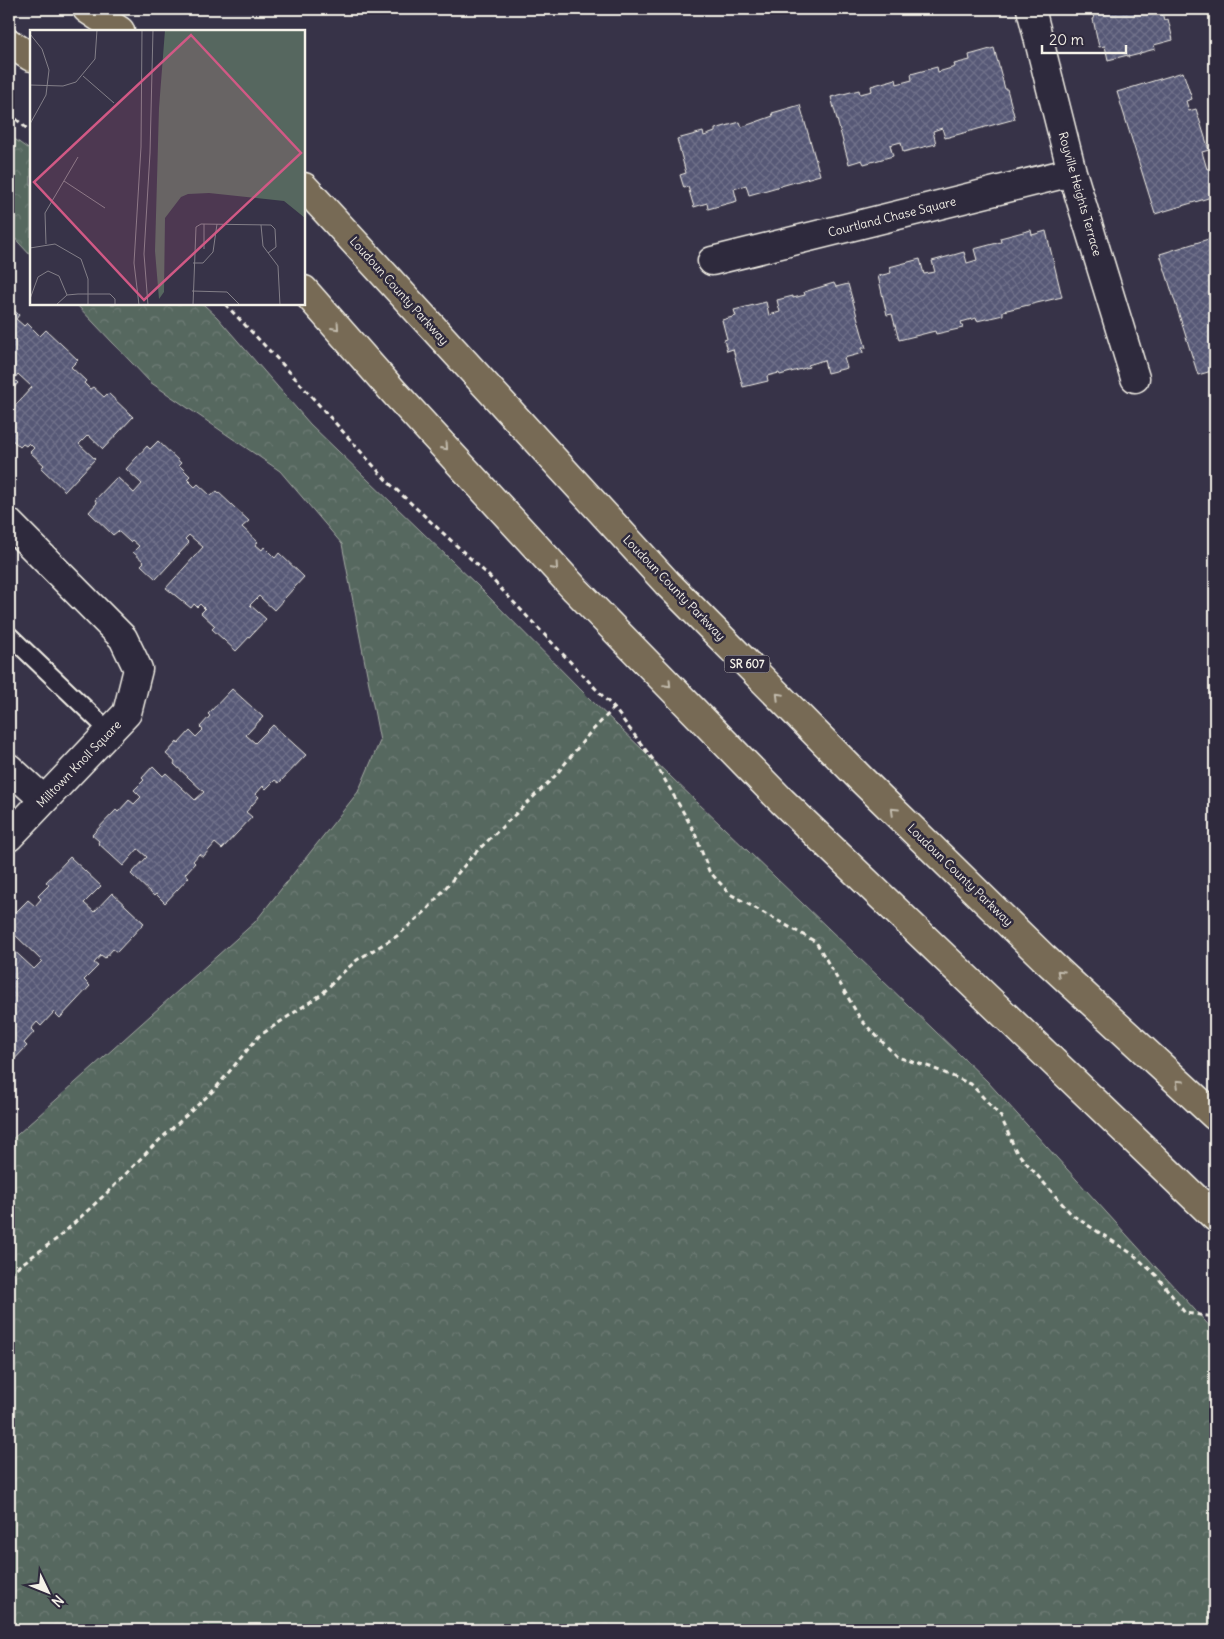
<svg xmlns="http://www.w3.org/2000/svg" width="1224" height="1639" font-family="Delius,sans-serif">
	<defs>
		<pattern id="forest-crowns" width="20" height="18" patternUnits="userSpaceOnUse" patternTransform="scale(1.25)"><rect width="20" height="18" fill="#56675f"/><path d="M2 6a3 3 0 1 1 6 0M12 15a3 3 0 1 1 6 0" fill="none" stroke="#6f7d76"/></pattern>
		<pattern id="building-cross-hatch" width="8" height="8" patternUnits="userSpaceOnUse" patternTransform="scale(1.25)"><rect width="8" height="8" fill="#575976"/><path d="M0 0l8 8M0 8l8-8" fill="none" stroke="#70718a"/></pattern>
	</defs>
	<rect width="100%" height="100%" fill="#373348"/>
	<filter id="ink" filterUnits="userSpaceOnUse"><feTurbulence type="fractalNoise" baseFrequency=".02" numOctaves="2"/><feDisplacementMap in="SourceGraphic" scale="10" xChannelSelector="R" yChannelSelector="G"/><feConvolveMatrix kernelMatrix="1 2 1 2 8 2 1 2 1" color-interpolation-filters="sRGB"/></filter>
	<g filter="url(#ink)">
		<path fill="url(#forest-crowns)" stroke="#a5aca4" d="M 9,135 L 31,151 L 31,256 L 9,232 Z
			M 76,304 L 203,304 L 217,317 L 310,424 L 478,586 L 591,700 L 987,1081 L 1215,1332 L 1215,1630 L 9,1630 L 9,1142 L 255,922 L 358,792 L 380,741 L 342,544 L 280,471 L 150,382 Z"/>
		<path fill="url(#building-cross-hatch)" stroke="#f4f1e8" d="M 1092,9 L 1161,9 L 1164,20 L 1168,19 L 1173,40 L 1154,45 L 1155,49 L 1140,53 L 1140,54 L 1128,57 L 1128,55 L 1108,60 L 1105,46 L 1099,47 L 1093,19 L 1094,19 Z
			M 994,48 L 1005,89 L 1007,89 L 1015,119 L 945,138 L 942,128 L 933,131 L 936,144 L 903,152 L 901,142 L 890,145 L 893,156 L 864,164 L 862,160 L 849,164 L 831,97 L 859,90 L 860,94 L 872,91 L 871,86 L 896,79 L 897,84 L 912,80 L 911,74 L 937,67 L 938,72 L 955,67 L 954,64 L 970,60 L 969,55 Z
			M 1183,72 L 1192,99 L 1186,101 L 1189,111 L 1196,109 L 1209,150 L 1202,152 L 1207,169 L 1214,167 L 1215,171 L 1215,196 L 1155,214 L 1117,92 Z
			M 800,105 L 820,175 L 749,195 L 746,185 L 734,189 L 737,201 L 708,209 L 707,203 L 694,207 L 688,187 L 684,188 L 680,175 L 686,173 L 677,139 L 703,132 L 704,136 L 715,132 L 715,129 L 740,122 L 742,127 L 773,116 L 772,113 Z
			M 1031,230 L 1032,235 L 1046,231 L 1062,297 L 1003,311 L 1003,315 L 977,321 L 976,318 L 961,322 L 963,328 L 936,334 L 935,331 L 899,340 L 892,314 L 887,315 L 878,276 L 891,273 L 889,267 L 920,259 L 924,274 L 935,272 L 932,261 L 964,252 L 967,263 L 977,260 L 974,249 L 1001,242 L 1000,238 Z
			M 1215,237 L 1215,370 L 1198,375 L 1160,254 Z
			M 834,283 L 836,287 L 848,284 L 866,348 L 862,348 L 863,353 L 844,358 L 847,368 L 827,373 L 824,360 L 808,365 L 809,367 L 780,375 L 779,373 L 767,376 L 768,381 L 743,387 L 733,349 L 727,351 L 724,340 L 727,339 L 722,320 L 736,316 L 734,310 L 766,302 L 769,315 L 780,312 L 777,300 L 793,296 L 793,298 L 805,295 L 804,292 Z
			M 9,306 L 19,315 L 16,319 L 24,326 L 27,323 L 40,336 L 46,330 L 78,360 L 71,367 L 86,381 L 84,383 L 90,389 L 93,387 L 104,397 L 108,393 L 133,417 L 103,449 L 88,435 L 79,444 L 95,459 L 65,491 L 41,468 L 44,465 L 30,452 L 34,448 L 29,443 L 26,446 L 23,444 L 20,447 L 10,438 L 9,440 L 9,412 L 32,387 L 18,374 L 14,379 L 18,383 L 9,393 Z
			M 158,441 L 181,463 L 179,465 L 190,476 L 187,479 L 195,487 L 198,484 L 211,496 L 217,491 L 249,521 L 242,527 L 258,542 L 255,544 L 262,550 L 264,547 L 275,558 L 279,553 L 304,577 L 274,610 L 259,596 L 250,605 L 266,619 L 236,651 L 212,629 L 215,626 L 201,613 L 205,609 L 200,604 L 197,607 L 194,604 L 191,608 L 166,588 L 203,547 L 189,535 L 185,539 L 189,543 L 156,579 L 141,565 L 144,562 L 133,552 L 139,546 L 132,540 L 130,542 L 118,531 L 113,535 L 89,512 L 97,503 L 95,500 L 117,477 L 134,493 L 142,484 L 126,469 L 147,446 L 150,449 Z
			M 232,689 L 263,717 L 246,735 L 255,743 L 273,725 L 306,755 L 279,783 L 275,780 L 266,789 L 263,786 L 256,794 L 259,797 L 246,812 L 252,817 L 222,849 L 215,843 L 203,857 L 199,854 L 193,861 L 195,863 L 185,874 L 189,877 L 165,903 L 156,894 L 154,896 L 131,874 L 147,857 L 138,849 L 123,866 L 98,843 L 99,841 L 92,835 L 116,810 L 118,812 L 129,800 L 134,804 L 141,797 L 134,790 L 144,780 L 142,778 L 153,766 L 163,776 L 166,773 L 195,800 L 204,792 L 174,764 L 175,762 L 166,754 L 177,742 L 178,744 L 190,731 L 196,737 L 203,730 L 200,727 L 210,716 L 208,714 Z
			M 70,857 L 101,886 L 84,903 L 94,912 L 112,893 L 144,923 L 117,952 L 113,949 L 105,958 L 101,955 L 94,963 L 98,966 L 84,980 L 90,986 L 60,1018 L 54,1012 L 41,1026 L 37,1022 L 31,1029 L 34,1032 L 24,1043 L 27,1046 L 9,1065 L 9,946 L 34,969 L 42,961 L 12,932 L 13,931 L 9,927 L 9,917 L 15,911 L 16,912 L 28,900 L 35,906 L 41,899 L 38,896 L 49,885 L 46,882 Z"/>
		<g fill="none" stroke-linecap="round" stroke-linejoin="round">
			<g stroke="#f4f1e8" stroke-width="20">
				<path id="lane" d="M 9,635 L 110,732"/>
			</g>
			<g stroke="#f4f1e8" stroke-width="31">
				<path id="street" d="M 1031,9 L 1072,172 L 1135,378
					M 712,261 L 1072,172
					M 9,523 L 123,638 L 138,669 L 127,713 L 9,837
					M 9,768 L 44,800"/>
			</g>
			<g stroke="#f4f1e8" stroke-width="31">
				<path id="primary" d="M 87,9 L 120,31
					M 9,43 L 31,57
					M 304,187 L 667,583 L 861,779 L 1043,957 L 1215,1116
					M 304,290 L 393,391 L 575,589 L 782,801 L 1215,1217"/>
			</g>
			<path stroke="#f4f1e8" stroke-width="3" stroke-dasharray="5 4" stroke-linecap="butt" d="M 9,113 L 31,132
				M 225,304 L 286,368 L 388,482 L 485,572 L 614,708 L 654,761 L 694,831 L 709,871 L 730,894 L 816,942 L 861,1020 L 897,1057 L 930,1067 L 971,1084 L 1001,1117 L 1016,1151 L 1072,1215 L 1134,1255 L 1157,1276 L 1185,1313 L 1215,1317
				M 9,1273 L 58,1238 L 112,1188 L 153,1146 L 214,1090 L 259,1036 L 322,994 L 339,976 L 357,960 L 397,936 L 426,911 L 474,854 L 555,776 L 588,735 L 614,708"/>
			<use href="#lane" stroke="#2f2a3d" stroke-width="16"/>
			<use href="#street" stroke="#2f2a3d" stroke-width="28"/>
			<use href="#primary" stroke="#776a54" stroke-width="28"/>
		</g>
		<defs><path id="oneway-chevron" d="M-2-3.5L2.5 0L-2 3.5" fill="none" stroke-width="1.6" stroke-linecap="round" stroke-linejoin="round" transform="scale(1.25)"/></defs>
		<g stroke="#c2bbad">
			<use href="#oneway-chevron" transform="translate(336 327) rotate(48)"/>
			<use href="#oneway-chevron" transform="translate(445 447) rotate(48)"/>
			<use href="#oneway-chevron" transform="translate(555 567) rotate(48)"/>
			<use href="#oneway-chevron" transform="translate(668 684) rotate(46)"/>
			<use href="#oneway-chevron" transform="translate(779 696) rotate(-135)"/>
			<use href="#oneway-chevron" transform="translate(894 811) rotate(-136)"/>
			<use href="#oneway-chevron" transform="translate(1060 973) rotate(-137)"/>
			<use href="#oneway-chevron" transform="translate(1179 1083) rotate(-137)"/>
		</g>
	</g>
	<g text-anchor="middle" stroke-width="5" stroke-linejoin="round" paint-order="stroke">
		<rect fill="#2f2a3d" stroke="#b9b5b5" stroke-width="1" x="724.5" y="655.5" width="45" height="17" rx="4"/>
		<g font-size="11" font-weight="bold" fill="#f4f1e8">
			<text x="747" y="668">SR 607</text>
		</g>
		<g font-size="12" fill="#f4f1e8" stroke="#2f2a3d">
			<text transform="translate(1080 194) rotate(74)" y="4">Royville Heights Terrace</text>
			<text transform="translate(892 217) rotate(-14)" y="4">Courtland Chase Square</text>
			<text transform="translate(399 291) rotate(48)" y="4">Loudoun County Parkway</text>
			<text transform="translate(674 588) rotate(46)" y="4">Loudoun County Parkway</text>
			<text transform="translate(79 764) rotate(-46)" y="4">Milltown Knoll Square</text>
			<text transform="translate(960 875) rotate(44)" y="4">Loudoun County Parkway</text>
		</g>
	</g>
	<g transform="translate(30 30)">
		<rect width="275" height="275" fill="#373348"/>
		<path d="M 135,0 L 275,0 L 275,224 L 275,188 L 254,171 L 179,163 L 158,164 L 151,167 L 135,188 L 134,262 L 129,269 L 125,221 L 129,78 Z" fill="#56675f"/>
		<path fill="none" stroke="#837f88" stroke-width="1" d="M 0,4 L 12,19 L 19,40 L 16,65 L 0,94M 53,46 L 84,73M 0,55 L 33,56 L 46,52 L 65,29 L 67,0M 34,151 L 75,178M 231,195 L 233,216 L 248,236 L 250,275M 16,214 L 15,183 L 48,127M 0,218 L 25,214 L 51,229 L 58,249 L 58,275M 174,219 L 174,194M 163,233 L 173,233 L 183,222 L 187,194M 162,261 L 197,262 L 210,275M 0,269 L 8,247 L 18,241 L 29,246 L 37,265M 26,275 L 37,265 L 48,264 L 80,264 L 85,269 L 85,275M 109,275 L 104,233 L 111,117 L 112,0M 118,275 L 114,224 L 120,123 L 123,0M 163,275 L 166,197 L 171,194 L 241,195 L 245,199 L 246,217 L 238,223"/>
		<path fill="#d15985" fill-opacity="0.15" stroke="#d15985" stroke-width="2.5" d="M 161,5 L 271,123 L 114,270 L 4,152 Z"/>
		<rect width="275" height="275" fill="none" stroke="#f4f1e8" stroke-width="2.5"/>
	</g>
	<rect width="1224" height="1639" fill="none" stroke="#2f2a3d" stroke-width="30"/>
	<rect x="15" y="15" width="1194" height="1609" fill="none" stroke="#f4f1e8" stroke-width="2" filter="url(#ink)"/>
	<g transform="translate(48 1592) rotate(133)" stroke="#2f2a3d" stroke-width="4" paint-order="stroke">
	<path d="M0-4L9 19L0 12L-9 19Z" fill="#f4f1e8"/>
	<text y="-8" font-size="14" font-weight="bold" text-anchor="middle" fill="#f4f1e8">N</text>
	</g>
	<path d="M1042 45v8h84v-8" fill="none" stroke="#f4f1e8" stroke-width="2.5"/>
	<text x="1049" y="45" font-size="15" fill="#f4f1e8" stroke="#2f2a3d" stroke-width="4" paint-order="stroke">20 m</text>
</svg>
